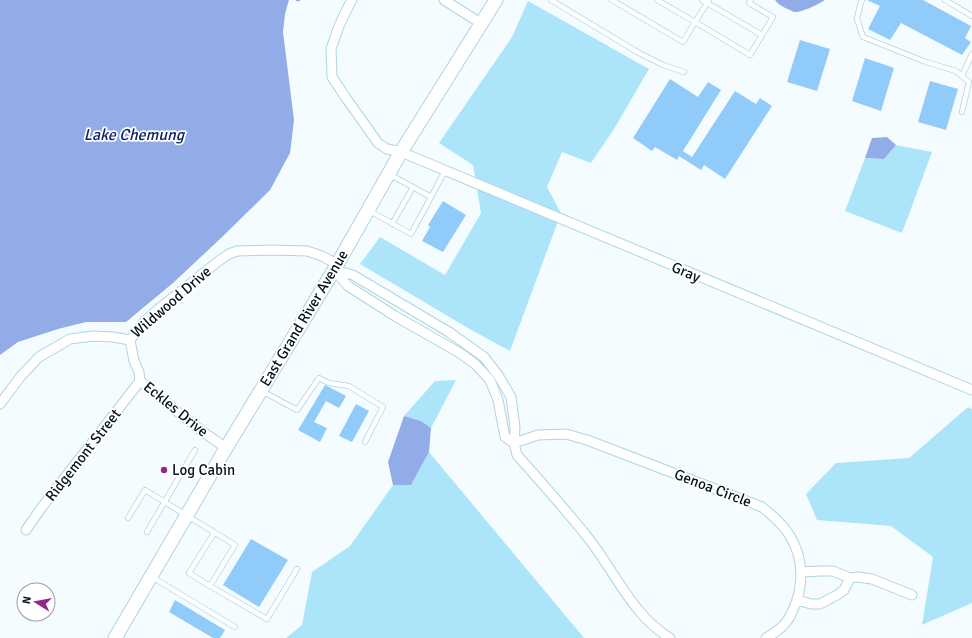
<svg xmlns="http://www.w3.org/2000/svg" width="972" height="638" font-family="Signika,sans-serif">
	<rect width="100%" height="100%" fill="#f5fcff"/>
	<path fill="#ace5fa" d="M 528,1 L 649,69 L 614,129 L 591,163 L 562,152 L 547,187 L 561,213 L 510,351 L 473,331 L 360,264 L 380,237 L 445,275 L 481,213 L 473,165 L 439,143 L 512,37 Z
		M 896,145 L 932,152 L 902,233 L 845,211 L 865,158 L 884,159 Z
		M 456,380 L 431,428 L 421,421 L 404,416 L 435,381 Z
		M 968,407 L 972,409 L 972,603 L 922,625 L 933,557 L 891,526 L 817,520 L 806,494 L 836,463 L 909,458 Z
		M 429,452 L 584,638 L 286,638 L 302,625 L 312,572 L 350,546 L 393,485 L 411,485 Z"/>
	<path fill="#91ace6" d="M 0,0 L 289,0 L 285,14 L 283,32 L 294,120 L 290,153 L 270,190 L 221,238 L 173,283 L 126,322 L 86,322 L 58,329 L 18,342 L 0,355 Z
		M 775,0 L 825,0 C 819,4 801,13 794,12 C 793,12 789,9 788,9 C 783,7 779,5 775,0 Z
		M 887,137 L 896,145 L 884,159 L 865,158 L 872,138 Z
		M 404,416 L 421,421 L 431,428 L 429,452 L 411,485 L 393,485 L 388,462 Z"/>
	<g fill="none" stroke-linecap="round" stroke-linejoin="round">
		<path stroke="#91ace6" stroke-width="2.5" d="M 297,0 L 299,0"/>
	</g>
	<path fill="#91cbfa" d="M 867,0 L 923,0 L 971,26 L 965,38 L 971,42 L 962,55 L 901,23 L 890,40 L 868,29 L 880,6 Z
		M 800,40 L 830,49 L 817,91 L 787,82 Z
		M 865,58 L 894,68 L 881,111 L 852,101 Z
		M 670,79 L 698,97 L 708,82 L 721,90 L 683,151 L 692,157 L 735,91 L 756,104 L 760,98 L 772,106 L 725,179 L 704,165 L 701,170 L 679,156 L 677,160 L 655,147 L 652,151 L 633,138 Z
		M 930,81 L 958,89 L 946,130 L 918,122 Z
		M 443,201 L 466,215 L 443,252 L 422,241 L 430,227 L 428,225 Z
		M 325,385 L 346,396 L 339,408 L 326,401 L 314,422 L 327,428 L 320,442 L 298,430 Z
		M 356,404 L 369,411 L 352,442 L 339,436 Z
		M 251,539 L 288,560 L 259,607 L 223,585 Z
		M 175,600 L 225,630 L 220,638 L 213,638 L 169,612 Z"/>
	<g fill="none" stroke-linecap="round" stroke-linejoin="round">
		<g stroke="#afd4e2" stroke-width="6">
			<path id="lane" d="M 551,0 L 639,53 L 663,65 L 684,72
				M 612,0 L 683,42 L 695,22 L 750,55 L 773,17 L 749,3 L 751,0
				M 657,0 L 695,22 L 709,0
				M 702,0 L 762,35
				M 862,0 L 860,5 L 857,19 L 863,37 L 926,62 L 956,71 L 969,82 L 962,112
				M 945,0 L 972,16
				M 962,76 L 972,54
				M 389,174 L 431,197 L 445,171
				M 370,211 L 411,234 L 431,197
				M 392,224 L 413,187
				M 262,391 L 297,410 L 319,378 L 329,383 L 349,386 L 383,407 L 365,442
				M 128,518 L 145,490 L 235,545 L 210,586 L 189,573 L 214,533
				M 147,532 L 195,450
				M 152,577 L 235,627
				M 210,586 L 267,619 L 297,569"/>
		</g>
		<g stroke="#afd4e2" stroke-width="11">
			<path id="street" d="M 352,0 L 349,5 L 339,26 L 331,49 L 332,77 L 346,98 L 378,143 L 387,149 L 401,152 L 972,390
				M 444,0 L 482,24
				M 334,270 L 348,286 L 395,316 L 460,353 L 475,364 L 490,380 L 498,400 L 505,437 L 514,443 L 538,435 L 566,434 L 587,440 L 762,507 C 772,515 783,524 790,536 C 804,559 804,586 793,610 C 791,613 790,618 787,621 C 783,627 772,635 766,638
				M 334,270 L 353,275 L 449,332 L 484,357 L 498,375 L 511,397 L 515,428 L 514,443 L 517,455 C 542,483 566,510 589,539 C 615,572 633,616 670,638
				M 130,340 L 134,361 L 139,372 L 140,381 L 199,429 L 226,448
				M 0,404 L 21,376 L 39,357 L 70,339 L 93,336 L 113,337 L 130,340 L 145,321 L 161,307 L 220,260 L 229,254 L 237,251 L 272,250 L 307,251 L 322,256 L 337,264
				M 26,530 L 42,507 L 140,381
				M 801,572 L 821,571 L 833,571 L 850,578 L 858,577 L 872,579 L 912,595
				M 797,600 L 811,604 L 820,604 L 837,595 L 844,590 L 850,578"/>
		</g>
		<g stroke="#afd4e2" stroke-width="15">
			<path id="secondary" d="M 115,638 L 226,448 L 334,270 L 401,152 L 496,0"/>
		</g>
		<use href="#lane" stroke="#fff" stroke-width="4.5"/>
		<use href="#street" stroke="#fff" stroke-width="9"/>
		<use href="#secondary" stroke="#fff" stroke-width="13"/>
	</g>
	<circle fill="#91288c" stroke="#fff" stroke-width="1.5" cx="164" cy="470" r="4"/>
	<g text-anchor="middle" stroke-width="3.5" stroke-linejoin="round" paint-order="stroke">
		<g font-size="15" fill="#07151a" stroke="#fff">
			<text transform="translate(686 272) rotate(23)" y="5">Gray</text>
			<text transform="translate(171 302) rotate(-41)" y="5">Wildwood Drive</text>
			<text transform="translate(304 318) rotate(-59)" y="5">East Grand River Avenue</text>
			<text transform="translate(176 409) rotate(39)" y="5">Eckles Drive</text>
			<text transform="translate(83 455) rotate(-52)" y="5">Ridgemont Street</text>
			<text transform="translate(713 488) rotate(21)" y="5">Genoa Circle</text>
		</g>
		<g font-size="15" fill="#07151a" stroke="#fff" text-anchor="start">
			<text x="172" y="475">Log Cabin</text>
		</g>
		<g font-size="16" font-style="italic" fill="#0e2466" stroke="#fff">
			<text x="134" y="140">Lake Chemung</text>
		</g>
	</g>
	<g transform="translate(36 602) rotate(281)"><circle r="19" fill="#ffffff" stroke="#9ca1a3"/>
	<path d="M0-3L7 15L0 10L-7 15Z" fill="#91288c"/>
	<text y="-6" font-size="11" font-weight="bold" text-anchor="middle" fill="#07151a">N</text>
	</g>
</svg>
